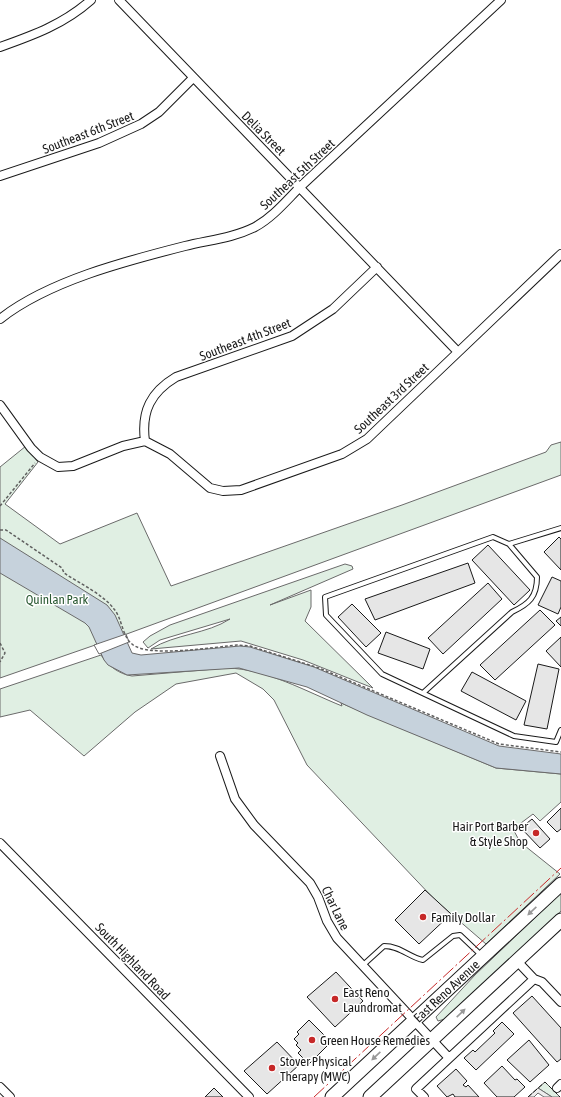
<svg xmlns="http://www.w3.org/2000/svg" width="561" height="1097" font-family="'Asap Condensed',sans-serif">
	<rect width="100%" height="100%" fill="#fff"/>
	<path fill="#e0efe3" stroke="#6a6a6a" d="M 561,442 L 561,475 L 124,635 L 0,678 L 0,467 L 26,446 L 38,462 L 5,504 L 60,544 L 137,513 L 171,586 L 402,505 L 546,452 L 551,445 Z
		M 345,564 L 352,566 L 353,569 L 270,605 L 311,590 L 311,607 L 305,621 L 373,688 L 303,660 L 241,641 L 151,649 C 175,634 207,634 230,619 L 160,640 L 148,648 L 143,642 L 150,636 L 170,625 Z
		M 101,655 C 108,666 119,674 132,676 L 227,668 C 267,669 305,691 342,706 L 341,703 L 496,768 L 561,774 L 561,802 L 540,821 L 533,814 L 513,829 L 520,842 L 560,874 L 486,944 L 435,900 L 307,765 L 274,700 L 263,689 L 236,673 L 176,684 L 135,712 L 84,756 L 30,710 L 0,717 L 0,689 Z
		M 561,893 L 561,911 L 445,1019 L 438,1021 L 436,1017 L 475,975 Z
		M 545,1082 L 560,1097 L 552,1097 L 538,1088 Z"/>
	<path fill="#ededed" stroke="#6a6a6a" d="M 538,1088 L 552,1097 L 544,1097 L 538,1093 L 534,1097 L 528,1097 Z"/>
	<path fill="#c6d2dc" stroke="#6a6a6a" d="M 0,538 L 107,605 L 115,615 L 132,653 L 141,655 L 240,646 L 250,647 L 314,667 L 499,746 L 561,754 L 561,774 L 496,768 L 367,715 L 307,687 L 239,668 L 127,675 L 108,665 L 104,660 L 89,627 L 85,623 L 0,573 Z"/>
	<path fill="#fff" stroke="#6a6a6a" d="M 126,634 L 129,642 L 99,654 L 94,645 Z"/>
	<path fill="#e6e6e6" stroke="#1a1a1a" d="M 559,537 L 561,539 L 561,570 L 544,552 Z
		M 488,545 L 530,590 L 514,605 L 472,560 Z
		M 468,563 L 475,583 L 375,620 L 365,599 Z
		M 552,577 L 561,581 L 561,607 L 558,614 L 538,605 Z
		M 488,583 L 502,599 L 443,654 L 428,638 Z
		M 352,604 L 381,633 L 366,647 L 338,617 Z
		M 540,610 L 555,625 L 495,680 L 480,665 Z
		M 561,617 L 561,626 L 556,621 Z
		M 386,632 L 430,649 L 423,669 L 378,653 Z
		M 561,637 L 561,667 L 546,651 Z
		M 538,664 L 559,669 L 547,729 L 524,725 Z
		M 472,672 L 526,701 L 516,720 L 461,691 Z
		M 561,808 L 561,829 L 557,832 L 547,822 Z
		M 532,819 L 550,839 L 540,848 L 521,828 Z
		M 425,890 L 451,914 L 419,944 L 395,920 Z
		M 336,972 L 363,1001 L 335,1027 L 307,997 Z
		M 532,996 L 561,1028 L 561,1059 L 557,1062 L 513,1013 Z
		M 309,1020 L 331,1042 L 309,1064 L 298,1053 L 301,1050 L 296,1045 L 298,1043 L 294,1039 L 299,1034 L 297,1032 Z
		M 502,1022 L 514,1034 L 476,1070 L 464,1058 L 473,1050 L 475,1052 L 495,1033 L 493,1031 Z
		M 529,1040 L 549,1065 L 530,1082 L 507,1060 Z
		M 277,1042 L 299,1065 L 267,1094 L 244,1071 Z
		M 502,1066 L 515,1080 L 517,1079 L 525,1087 L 514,1097 L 497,1097 L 484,1083 Z
		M 456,1069 L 467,1081 L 463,1085 L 466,1087 L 468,1085 L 479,1097 L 455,1097 L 453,1094 L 447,1097 L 437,1086 Z
		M 214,1088 L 223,1097 L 205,1097 Z"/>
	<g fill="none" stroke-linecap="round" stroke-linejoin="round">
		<g stroke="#1a1a1a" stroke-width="6">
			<path id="lane" d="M 509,544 L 561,528
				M 423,693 L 512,612 C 529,604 537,597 537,577 L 509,544 L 493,537 L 325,597 L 326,615 L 382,674 L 514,736 L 556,742 L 561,730
				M 362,966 L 384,946 C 400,946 409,957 423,960 L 453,936 L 460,935 L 481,955"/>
		</g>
		<g stroke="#1a1a1a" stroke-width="10">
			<path id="street" d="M 119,0 L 458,352
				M 0,47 C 34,35 64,24 91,0
				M 0,176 L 99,143 L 141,124 L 159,112 L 193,78
				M 0,319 C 48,281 126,261 185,246 C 209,240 233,238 255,227 C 273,217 286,201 300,187 L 501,0
				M 0,405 L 31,448 L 40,457 L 58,467 L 73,466 L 123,446 L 145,441
				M 145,441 L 170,454 L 210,488 L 223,491 L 241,490 L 342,454 L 367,439 L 561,254
				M 145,441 C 141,411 151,392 176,377 L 292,336 L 333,309 L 377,267
				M 220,756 L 235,799 L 254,825 L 310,883 L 318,897 L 327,921 L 337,938 L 449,1058
				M 0,843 L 249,1097
				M 517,961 L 534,979 L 542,982 L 561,1002
				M 0,1087 L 10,1097
				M 557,1088 L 561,1084
				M 424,1097 L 416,1089 L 534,979"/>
		</g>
		<g stroke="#1a1a1a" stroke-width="15">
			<g id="primary">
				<path id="s1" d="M 332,1097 L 561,884"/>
				<path d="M 370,1097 L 561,920"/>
			</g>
		</g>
		<path stroke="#5f5f5f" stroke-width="1.5" stroke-dasharray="3 2" stroke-linecap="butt" d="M 0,506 L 35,463
			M 0,530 L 6,530 L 62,568 L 64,573 C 79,583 104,595 114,609 C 122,618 122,636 132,644 C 147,658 215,647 237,645 L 250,646 L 319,668 L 499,744 L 561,752
			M 0,643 L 5,653 L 0,662"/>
		<use href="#lane" stroke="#fff" stroke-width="4"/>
		<use href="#street" stroke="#fff" stroke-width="8"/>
		<use href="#primary" stroke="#fff" stroke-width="13"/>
		<path stroke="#1a1a1a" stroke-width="1" stroke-dasharray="5 2" stroke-linecap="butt" d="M 528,1097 L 545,1082 L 560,1097"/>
		<path stroke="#c62828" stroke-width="1" stroke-dasharray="14 3 2 3" stroke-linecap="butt" d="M 314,1097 L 561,868"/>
	</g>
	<defs><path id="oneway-solid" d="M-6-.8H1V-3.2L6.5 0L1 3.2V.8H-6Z"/></defs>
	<g fill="#989898">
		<use href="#oneway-solid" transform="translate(532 911) rotate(137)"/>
		<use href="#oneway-solid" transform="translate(461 1013) rotate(-44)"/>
		<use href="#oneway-solid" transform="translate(376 1056) rotate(137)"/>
	</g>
	<g fill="#c62828" stroke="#fff" stroke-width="1.5">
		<circle cx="536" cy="833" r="4"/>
		<circle cx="423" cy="917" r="4"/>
		<circle cx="335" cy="999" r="4"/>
		<circle cx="312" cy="1040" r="4"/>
		<circle cx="272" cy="1068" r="4"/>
	</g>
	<g text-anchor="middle" stroke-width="3" stroke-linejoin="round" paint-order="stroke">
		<g font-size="13" fill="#1a1a1a" stroke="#fff">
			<text transform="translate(88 132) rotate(-21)" y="5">Southeast 6th Street</text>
			<text transform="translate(264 133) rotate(45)" y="5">Delia Street</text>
			<text transform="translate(297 174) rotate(-43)" y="5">Southeast 5th Street</text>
			<text transform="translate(245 339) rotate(-21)" y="5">Southeast 4th Street</text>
			<text transform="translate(391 398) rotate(-43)" y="5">Southeast 3rd Street</text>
			<text transform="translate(336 908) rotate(64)" y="5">Char Lane</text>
			<text transform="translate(133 961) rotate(46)" y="5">South Highland Road</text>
			<text dy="5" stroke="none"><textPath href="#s1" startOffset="156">East Reno Avenue</textPath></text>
		</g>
		<g font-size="13" fill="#2b5a34" stroke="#fff">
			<text x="57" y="604">Quinlan Park</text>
		</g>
		<g font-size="13" fill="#1a1a1a" stroke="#fff" text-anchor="start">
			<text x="528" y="831" text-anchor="end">Hair Port Barber<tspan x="528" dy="15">&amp; Style Shop</tspan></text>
			<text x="431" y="922">Family Dollar</text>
			<text x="343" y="997">East Reno<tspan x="343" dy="15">Laundromat</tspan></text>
			<text x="320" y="1045">Green House Remedies</text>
			<text x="280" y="1066">Stover Physical<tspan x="280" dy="15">Therapy (MWC)</tspan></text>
		</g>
	</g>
</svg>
